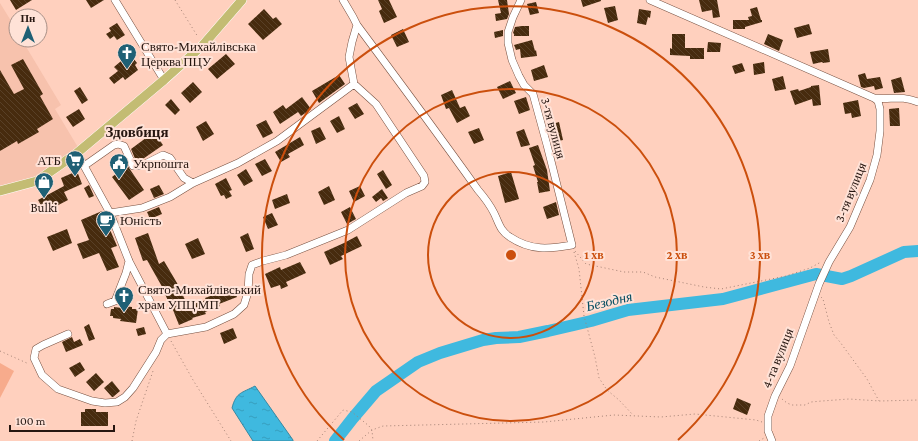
<svg xmlns="http://www.w3.org/2000/svg" width="918" height="441" font-family="'Crimson Pro',serif">
	<defs>
		<pattern id="water-ripples" width="26" height="14" patternUnits="userSpaceOnUse"><rect width="26" height="14" fill="#3fb9df"/><path d="M2 4q2-2 4 0t4 0M15 11q2-2 4 0t4 0" fill="none" stroke="#379ebe"/></pattern>
		<pattern id="building-back-hatch" width="6" height="6" patternUnits="userSpaceOnUse"><rect width="6" height="6" fill="#472b0e"/><path d="M-1 5l2 2M0 0l6 6M5-1l2 2" fill="none" stroke="#594027"/></pattern>
	</defs>
	<rect width="100%" height="100%" fill="#ffd0be"/>
	<path fill="#f7c2ad" d="M 0,3 L 16,29 L 16,40 L 22,40 L 61,105 L 55,109 L 79,149 L 37,178 L 0,187 Z"/>
	<path fill="#f7ab8c" d="M 0,363 L 14,371 L 0,398 Z"/>
	<path fill="url(#water-ripples)" stroke="#3888a1" d="M 255,386 L 293,440 L 293,441 L 253,441 L 232,408 C 236,392 242,393 255,386 Z"/>
	<g fill="none" stroke-linecap="round" stroke-linejoin="round">
		<path stroke="#3fb9df" stroke-width="12" d="M 335,441 L 353,418 L 376,391 L 418,362 L 440,353 L 483,340 L 496,338 L 519,337 L 548,331 L 591,321 L 628,310 L 723,299 L 816,274 L 842,279 L 851,276 L 904,252 L 918,251"/>
	</g>
	<path fill="url(#building-back-hatch)" d="M 10,0 L 32,0 L 16,10 Z
		M 86,0 L 104,0 L 91,8 Z
		M 378,0 L 389,0 L 397,17 L 384,23 L 379,11 L 382,9 Z
		M 498,0 L 507,0 L 509,14 L 507,19 L 496,21 L 495,14 L 501,13 Z
		M 581,0 L 601,0 L 601,1 L 583,7 Z
		M 699,0 L 717,0 L 720,17 L 713,18 L 712,10 L 702,12 Z
		M 536,2 L 539,13 L 530,15 L 527,4 Z
		M 615,6 L 618,20 L 608,23 L 604,8 Z
		M 757,7 L 761,20 L 762,20 L 762,22 L 745,27 L 745,29 L 733,29 L 733,20 L 749,20 L 748,17 L 752,16 L 750,9 Z
		M 264,9 L 273,19 L 276,17 L 282,24 L 263,40 L 248,24 Z
		M 639,9 L 651,11 L 650,18 L 648,17 L 646,25 L 637,23 Z
		M 117,23 L 125,35 L 117,40 L 114,36 L 110,39 L 106,34 L 111,31 L 109,28 Z
		M 809,24 L 812,34 L 797,38 L 794,28 Z
		M 522,26 L 529,26 L 529,36 L 514,36 L 514,33 L 513,34 L 513,33 L 515,27 Z
		M 403,29 L 409,42 L 397,47 L 391,35 Z
		M 503,30 L 503,36 L 495,38 L 494,32 Z
		M 672,34 L 685,34 L 685,48 L 704,48 L 704,59 L 690,59 L 690,56 L 670,55 L 670,48 L 672,49 Z
		M 768,34 L 783,40 L 779,51 L 764,44 Z
		M 532,40 L 535,51 L 536,50 L 537,56 L 521,58 L 520,49 L 516,50 L 514,45 Z
		M 708,42 L 721,43 L 720,52 L 707,52 Z
		M 828,49 L 830,62 L 823,63 L 822,62 L 813,64 L 810,52 Z
		M 226,54 L 235,64 L 217,79 L 208,69 Z
		M 127,56 L 130,60 L 133,58 L 137,63 L 135,65 L 138,70 L 125,80 L 123,77 L 114,84 L 109,78 L 118,71 L 114,67 Z
		M 23,59 L 43,94 L 40,96 L 53,119 L 37,129 L 39,132 L 18,144 L 17,141 L 0,151 L 0,70 L 14,94 L 24,89 L 11,65 Z
		M 764,62 L 765,73 L 754,75 L 753,64 Z
		M 742,63 L 745,71 L 735,74 L 732,66 Z
		M 544,65 L 548,77 L 534,81 L 531,70 Z
		M 865,73 L 867,79 L 880,77 L 883,88 L 875,90 L 874,86 L 864,88 L 861,87 L 858,75 Z
		M 339,75 L 345,84 L 319,103 L 312,91 Z
		M 783,76 L 786,89 L 775,91 L 772,79 Z
		M 901,77 L 905,92 L 894,93 L 891,80 Z
		M 510,81 L 516,93 L 503,99 L 497,87 Z
		M 193,82 L 202,92 L 190,103 L 181,93 Z
		M 819,85 L 821,105 L 813,106 L 812,99 L 795,105 L 790,91 L 798,89 L 799,91 L 811,87 L 811,86 Z
		M 80,87 L 88,100 L 82,104 L 74,91 Z
		M 452,90 L 460,108 L 465,106 L 470,116 L 457,123 L 449,108 L 446,109 L 441,95 Z
		M 302,97 L 311,109 L 301,116 L 298,112 L 280,124 L 273,112 L 283,105 L 286,109 Z
		M 526,97 L 530,110 L 519,114 L 514,101 Z
		M 171,99 L 180,110 L 175,115 L 165,105 Z
		M 858,100 L 861,116 L 852,118 L 851,113 L 845,114 L 843,103 Z
		M 357,103 L 364,114 L 355,119 L 348,108 Z
		M 899,108 L 900,126 L 890,126 L 889,109 Z
		M 79,109 L 85,119 L 73,127 L 66,117 Z
		M 339,116 L 345,129 L 337,133 L 330,121 Z
		M 266,120 L 273,133 L 263,138 L 256,125 Z
		M 206,121 L 214,134 L 203,141 L 196,127 Z
		M 559,122 L 563,140 L 554,142 L 549,125 Z
		M 320,127 L 326,139 L 316,144 L 311,131 Z
		M 479,128 L 484,140 L 474,144 L 468,132 Z
		M 524,129 L 530,145 L 521,147 L 516,132 Z
		M 154,132 L 163,145 L 140,161 L 136,161 L 131,149 Z
		M 300,137 L 304,145 L 288,154 L 290,157 L 281,162 L 275,152 Z
		M 538,145 L 547,170 L 550,191 L 539,193 L 537,182 L 538,182 L 533,166 L 535,165 L 529,148 Z
		M 265,159 L 272,171 L 262,176 L 255,164 Z
		M 127,165 L 144,190 L 129,200 L 112,177 Z
		M 246,169 L 253,181 L 244,186 L 237,175 Z
		M 383,170 L 392,185 L 386,189 L 377,174 Z
		M 77,171 L 82,184 L 64,192 L 68,200 L 45,212 L 38,200 L 64,186 L 61,178 Z
		M 511,172 L 519,199 L 505,203 L 498,176 Z
		M 226,178 L 232,190 L 229,191 L 232,196 L 226,199 L 224,195 L 221,196 L 215,184 Z
		M 89,185 L 94,196 L 89,198 L 84,188 Z
		M 159,185 L 164,194 L 154,198 L 150,189 Z
		M 329,186 L 335,200 L 324,205 L 318,192 Z
		M 360,186 L 365,196 L 354,202 L 349,191 Z
		M 382,189 L 388,198 L 383,201 L 381,198 L 376,202 L 372,197 Z
		M 287,194 L 290,203 L 275,209 L 272,200 Z
		M 556,202 L 559,215 L 547,219 L 543,207 Z
		M 159,207 L 162,214 L 150,219 L 147,212 Z
		M 350,207 L 356,219 L 347,224 L 341,212 Z
		M 102,211 L 117,246 L 111,248 L 119,267 L 107,271 L 99,253 L 83,259 L 77,244 L 89,240 L 81,220 Z
		M 272,213 L 278,225 L 268,229 L 263,217 Z
		M 67,229 L 72,243 L 53,251 L 47,237 Z
		M 148,233 L 159,264 L 164,261 L 177,283 L 188,306 L 206,300 L 205,298 L 234,287 L 237,297 L 219,304 L 220,306 L 205,312 L 206,314 L 192,318 L 193,319 L 179,325 L 171,305 L 170,305 L 164,292 L 165,292 L 147,260 L 143,261 L 135,238 Z
		M 248,233 L 254,249 L 246,252 L 240,237 Z
		M 357,236 L 362,246 L 341,256 L 343,259 L 330,265 L 324,252 L 344,243 Z
		M 198,238 L 205,254 L 192,259 L 185,244 Z
		M 300,262 L 306,273 L 286,282 L 288,286 L 281,289 L 280,285 L 271,288 L 265,274 L 280,267 L 281,270 Z
		M 122,306 L 132,307 L 132,309 L 138,309 L 136,323 L 120,321 L 121,319 L 113,318 L 113,316 L 110,316 L 111,309 L 114,309 L 114,307 L 122,308 Z
		M 89,324 L 95,339 L 89,341 L 84,327 Z
		M 144,327 L 146,334 L 138,336 L 136,329 Z
		M 233,328 L 237,338 L 224,344 L 220,333 Z
		M 72,337 L 74,342 L 80,339 L 83,345 L 66,352 L 62,342 Z
		M 80,362 L 85,370 L 75,377 L 69,368 Z
		M 96,373 L 104,382 L 94,391 L 86,382 Z
		M 112,381 L 120,391 L 113,397 L 112,397 L 104,388 Z
		M 737,398 L 751,404 L 747,415 L 733,409 Z
		M 85,409 L 96,409 L 96,412 L 108,412 L 108,426 L 81,426 L 81,412 L 85,412 Z"/>
	<g fill="none" stroke-linecap="round" stroke-linejoin="round">
		<g stroke="#775040" stroke-width="8">
			<path id="minor" d="M 115,0 L 164,80
				M 650,0 L 874,98 C 891,100 901,95 918,102
				M 357,25 C 398,80 438,134 478,190 C 484,197 490,205 494,213 C 499,223 500,231 510,237 C 531,251 549,249 572,245 L 547,145 L 533,94 L 524,85 L 519,76 L 512,60 L 508,43 L 508,32 L 513,17 L 521,0
				M 77,153 L 110,213 L 129,261 L 167,334
				M 84,166 L 114,145 L 118,144 L 124,146 L 133,166 L 141,166 L 163,155 L 170,158 L 184,178 L 193,183
				M 110,213 L 142,208 L 170,197 L 193,183 L 238,163 L 277,141 L 354,84
				M 107,304 L 115,301 L 126,273 L 129,261
				M 68,334 L 43,345 L 36,349 L 34,358 L 42,375 L 58,389 L 92,401 L 105,403 L 117,402 L 125,397 L 133,388 L 156,352 L 161,340 L 167,334 L 206,327 L 234,314 L 244,305 L 248,292 L 249,274 L 252,265 L 263,261 L 286,255 L 348,230 L 406,193 L 422,186 L 425,182 L 424,176 L 376,104 L 354,84 L 349,57 L 352,42 L 357,25 L 353,17 L 343,0
				M 772,441 L 768,431 L 768,416 L 775,396 L 790,366 L 819,284 L 829,262 L 850,227 L 870,180 L 877,155 L 880,131 L 880,109 L 878,101 L 874,98"/>
		</g>
		<g stroke="#fff" stroke-width="10">
			<path id="major" d="M 0,191 L 37,181 L 77,153 L 164,80 L 203,45 L 242,0"/>
		</g>
		<path stroke="#a48275" stroke-width="1" stroke-dasharray="1 3" stroke-linecap="butt" d="M 175,0 L 198,37
			M 575,251 L 586,264 L 624,272 L 643,272 L 655,277 L 704,287 L 721,289 L 786,276 L 810,268 L 821,262
			M 574,252 L 579,269 L 584,316 L 595,357 L 599,378 L 607,390 L 619,400 L 633,415
			M 821,297 L 823,299 L 829,322 L 834,335 L 840,342 L 867,379 L 879,401
			M 171,341 L 193,380 L 231,441
			M 0,351 L 29,364
			M 782,399 L 787,403 L 792,405 L 805,405 L 811,402 L 822,401 L 849,399 L 880,401 L 918,400
			M 132,441 L 136,421 L 153,371
			M 317,441 L 343,410 L 352,412 L 369,426 L 372,430 L 373,441
			M 359,441 L 372,430 L 383,426 L 544,422 L 614,415 L 661,417 L 695,414 L 756,420 L 762,422
			M 759,441 L 764,438"/>
		<use href="#minor" stroke="#fff" stroke-width="7"/>
		<use href="#major" stroke="#c3bc73" stroke-width="9"/>
	</g>
	<g fill="none" stroke="#cb4f0d" stroke-width="2">
		<circle cx="511" cy="255" r="83"/>
		<circle cx="511" cy="255" r="166"/>
		<path d="M344 440A249 249 0 1 1 678 440"/>
	</g>
	<defs>
		<g id="church-pin" transform="scale(1)"><path d="M0 17L-7.5 6A9.5 9.5 0 1 1 7.5 6Z" fill="#1f6075" stroke="#ffe2d7"/><path d="M-1.2-6h2.4v3.5h3.3v2.4h-3.3V6h-2.4V-.1h-3.3v-2.4h3.3Z" fill="#fff"/></g>
		<g id="supermarket-pin" transform="scale(1)"><path d="M0 17L-7.5 6A9.5 9.5 0 1 1 7.5 6Z" fill="#1f6075" stroke="#ffe2d7"/><path d="M-6-5.5h2.5l.6 2H6L4.5 2H-2.5L-4.4-4H-6ZM-1.5 3.2a1.3 1.3 0 1 0 .1 0ZM3 3.2a1.3 1.3 0 1 0 .1 0Z" fill="#fff"/></g>
		<g id="civic-pin" transform="scale(1)"><path d="M0 17L-7.5 6A9.5 9.5 0 1 1 7.5 6Z" fill="#1f6075" stroke="#ffe2d7"/><path d="M-.6-6.5H3V-4.5H.6V-3L4-1V1h2V6H-6V1h2V-1L-.6-3ZM-1.2 2.5V6h2.4V2.5Z" fill="#fff"/></g>
		<g id="shop-pin" transform="scale(1)"><path d="M0 17L-7.5 6A9.5 9.5 0 1 1 7.5 6Z" fill="#1f6075" stroke="#ffe2d7"/><path d="M-5-2.5h2.3a2.7 3.5 0 0 1 5.4 0H5L5.5 6h-11ZM-1.5-2.5h3a1.5 2.3 0 0 0-3 0Z" fill="#fff"/></g>
		<g id="cafe-pin" transform="scale(1)"><path d="M0 17L-7.5 6A9.5 9.5 0 1 1 7.5 6Z" fill="#1f6075" stroke="#ffe2d7"/><path d="M-5.5-4.5H6V0H3Q3 3.5 0 3.5H-2.5Q-5.5 3.5-5.5 0ZM3-3.2v2h1.7v-2ZM-6 4.5H4V6H-6Z" fill="#fff"/></g>
	</defs>
	<g fill-rule="evenodd">
		<use href="#church-pin" x="127" y="53"/>
		<use href="#supermarket-pin" x="75" y="160"/>
		<use href="#civic-pin" x="119" y="163"/>
		<use href="#shop-pin" x="44" y="182"/>
		<use href="#cafe-pin" x="106" y="220"/>
		<use href="#church-pin" x="124" y="296"/>
	</g>
	<g text-anchor="middle" stroke-width="4" stroke-linejoin="round" paint-order="stroke">
		<g font-size="13" fill="#261610" stroke="#ffe2d7" text-anchor="start">
			<text x="141" y="51">Свято-Михайлівська<tspan x="141" dy="15">Церква ПЦУ</tspan></text>
			<text x="61" y="165" text-anchor="end">АТБ</text>
			<text x="133" y="168">Укрпошта</text>
			<text x="44" y="212" text-anchor="middle">Bulki</text>
			<text x="120" y="225">Юність</text>
			<text x="138" y="294">Свято-Михайлівський<tspan x="138" dy="15">храм УПЦ МП</tspan></text>
		</g>
		<g font-size="13" fill="#261610" stroke="#ffe2d7">
			<text transform="translate(554 128) rotate(75)" y="5">3-тя вулиця</text>
			<text transform="translate(850 192) rotate(-68)" y="5">3-тя вулиця</text>
			<text transform="translate(777 358) rotate(-68)" y="5">4-та вулиця</text>
		</g>
		<g font-size="14" font-style="italic" fill="#054d61" stroke="#ffe2d7">
			<text transform="translate(609 301) rotate(-13)" y="5">Безодня</text>
		</g>
		<g font-size="15" font-weight="bold" fill="#261610" stroke="#ffe2d7">
			<text x="137" y="137">Здовбиця</text>
		</g>
	</g>
	<circle cx="511" cy="255" r="6" fill="#cb4f0d" stroke="#ffe2d7" stroke-width="2"/>
	<g font-size="12" text-anchor="middle" font-weight="bold" fill="#cb4f0d" stroke="#ffe2d7" stroke-width="4" stroke-linejoin="round" paint-order="stroke">
		<text x="594" y="259">1 хв</text>
		<text x="677" y="259">2 хв</text>
		<text x="760" y="259">3 хв</text>
	</g>
	<g transform="translate(28 28)"><circle r="19" fill="#ffe2d7" stroke="#a89087"/>
	<path d="M0-3L7 15L0 10L-7 15Z" fill="#1f6075"/>
	<text y="-6" font-size="11" font-weight="bold" text-anchor="middle" fill="#261610">Пн</text>
	</g>
	<path d="M10 425v6h104v-6" fill="none" stroke="#261610" stroke-width="2"/>
	<text x="16" y="425" font-size="12" fill="#261610" stroke="#ffe2d7" stroke-width="3" paint-order="stroke">100 m</text>
</svg>
